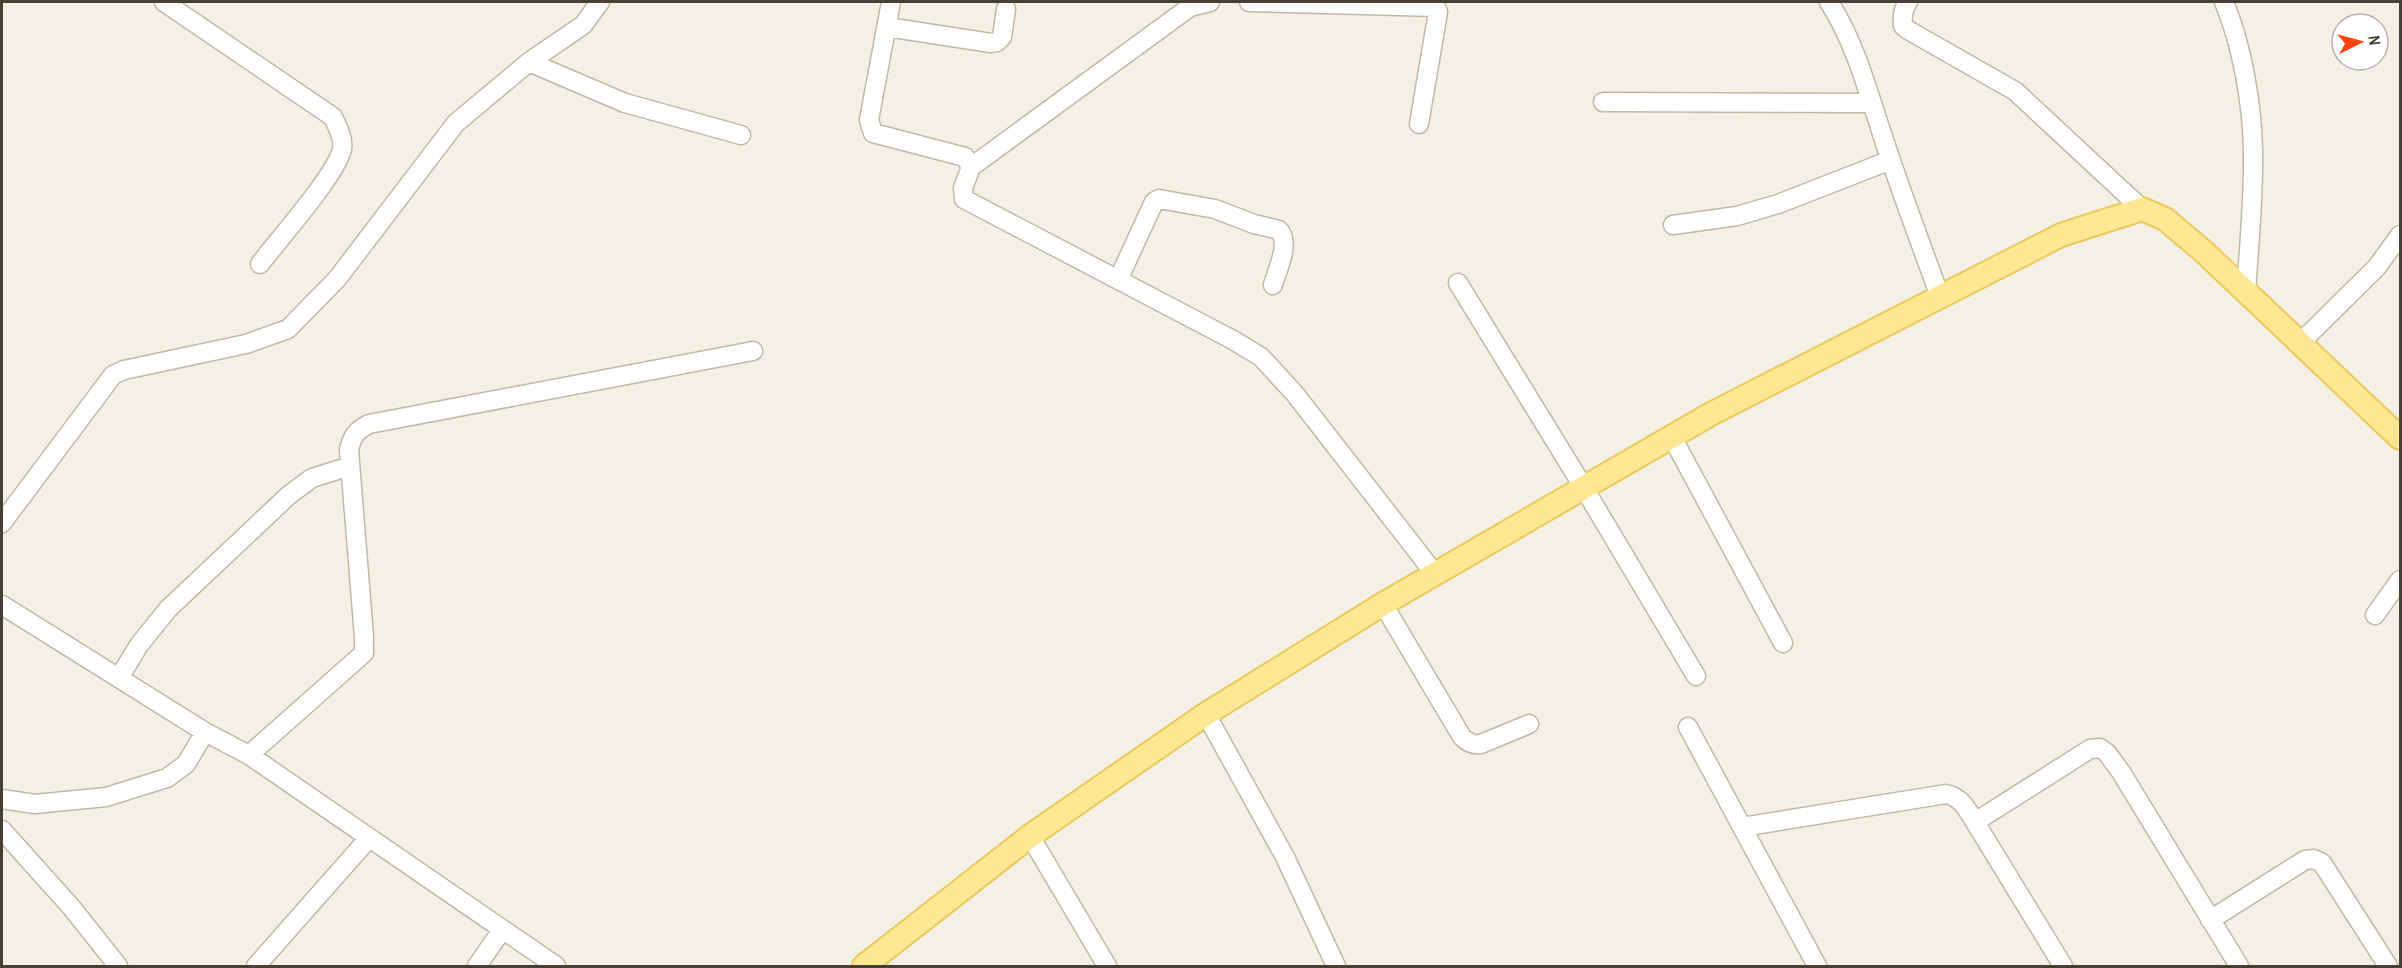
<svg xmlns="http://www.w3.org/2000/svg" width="2402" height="968" font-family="'Archivo Narrow',sans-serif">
	<rect width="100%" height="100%" fill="#f4f0e5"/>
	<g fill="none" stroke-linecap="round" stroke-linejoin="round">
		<g stroke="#c0b9a7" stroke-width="21">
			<path id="minor" d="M 164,2 L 333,117 C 337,126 344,138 342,149 C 337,174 278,240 260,264
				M 891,2 L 869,120 L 873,133 L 965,157 L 971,167 L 963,188 L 964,199 L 1233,340 L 1261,357 L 1295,394 L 1435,574
				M 1249,2 L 1436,7 L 1438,12 L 1419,124
				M 1829,2 C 1857,46 1869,96 1886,146 C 1903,197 1922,247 1940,297
				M 1908,2 C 1903,9 1902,17 1903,26 L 1908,30 L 2015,91 L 2142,209
				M 2224,2 C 2242,45 2252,103 2253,150 C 2254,197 2249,245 2246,292
				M 887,27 L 991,43 L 997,42 L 1002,37 L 1006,9
				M 529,62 L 583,25 L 600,2
				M 1603,102 L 1872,103
				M 971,167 L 1190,7 L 1210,2
				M 1673,225 L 1737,216 L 1778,204 L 1891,160
				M 1118,280 L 1154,202 L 1159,199 L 1215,209 L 1254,224 L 1279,230 C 1291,243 1277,270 1273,285
				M 1458,283 L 1584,488 L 1696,676
				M 2300,343 L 2377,267 L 2400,235
				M 1672,437 L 1783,643
				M 2,523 L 113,375 L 124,370 L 246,344 L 288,329 L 337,279 L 456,123 L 529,62 L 625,103 L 741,135
				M 1383,604 L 1462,737 C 1468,743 1473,745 1481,744 L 1529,724
				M 2,605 L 205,732 L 249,755 L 556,966
				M 2375,615 L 2400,580
				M 119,678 L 139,645 L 168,609 L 289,495 L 312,478 L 350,466
				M 1206,714 L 1285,857 L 1336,966
				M 1688,727 L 1817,966
				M 249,755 L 364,653 L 364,637 L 349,450 C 352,436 357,430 369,424 L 753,351
				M 2,799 L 35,804 L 106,797 L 167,778 L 186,764 L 205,732
				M 1975,822 L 2090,749 L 2100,748 L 2107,753 L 2121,772 L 2239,966
				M 1742,827 L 1946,794 C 1961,797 1967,809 1975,822 L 2063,966
				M 2,830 L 72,908 L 118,966
				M 1030,836 L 1107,966
				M 2210,920 L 2305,860 L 2314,859 L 2322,863 L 2388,966
				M 256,966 L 369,838
				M 477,966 L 502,930"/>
		</g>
		<g stroke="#ecc95b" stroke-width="26">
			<path id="major" d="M 864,966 L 1030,836 L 1206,714 L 1383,604 L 1711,414 L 2061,235 L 2142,209 L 2165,219 L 2203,251 L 2400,438"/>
		</g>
		<use href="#minor" stroke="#fff" stroke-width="18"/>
		<use href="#major" stroke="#ffe793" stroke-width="22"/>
	</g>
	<rect width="2402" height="968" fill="none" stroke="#474034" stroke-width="6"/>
	<g transform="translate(2360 42) rotate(84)"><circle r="28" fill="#ffffff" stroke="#b5b3ae" stroke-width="1.5"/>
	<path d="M0-4.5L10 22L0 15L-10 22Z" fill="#ff4311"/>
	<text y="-9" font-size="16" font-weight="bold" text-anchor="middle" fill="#474034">N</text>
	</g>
</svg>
